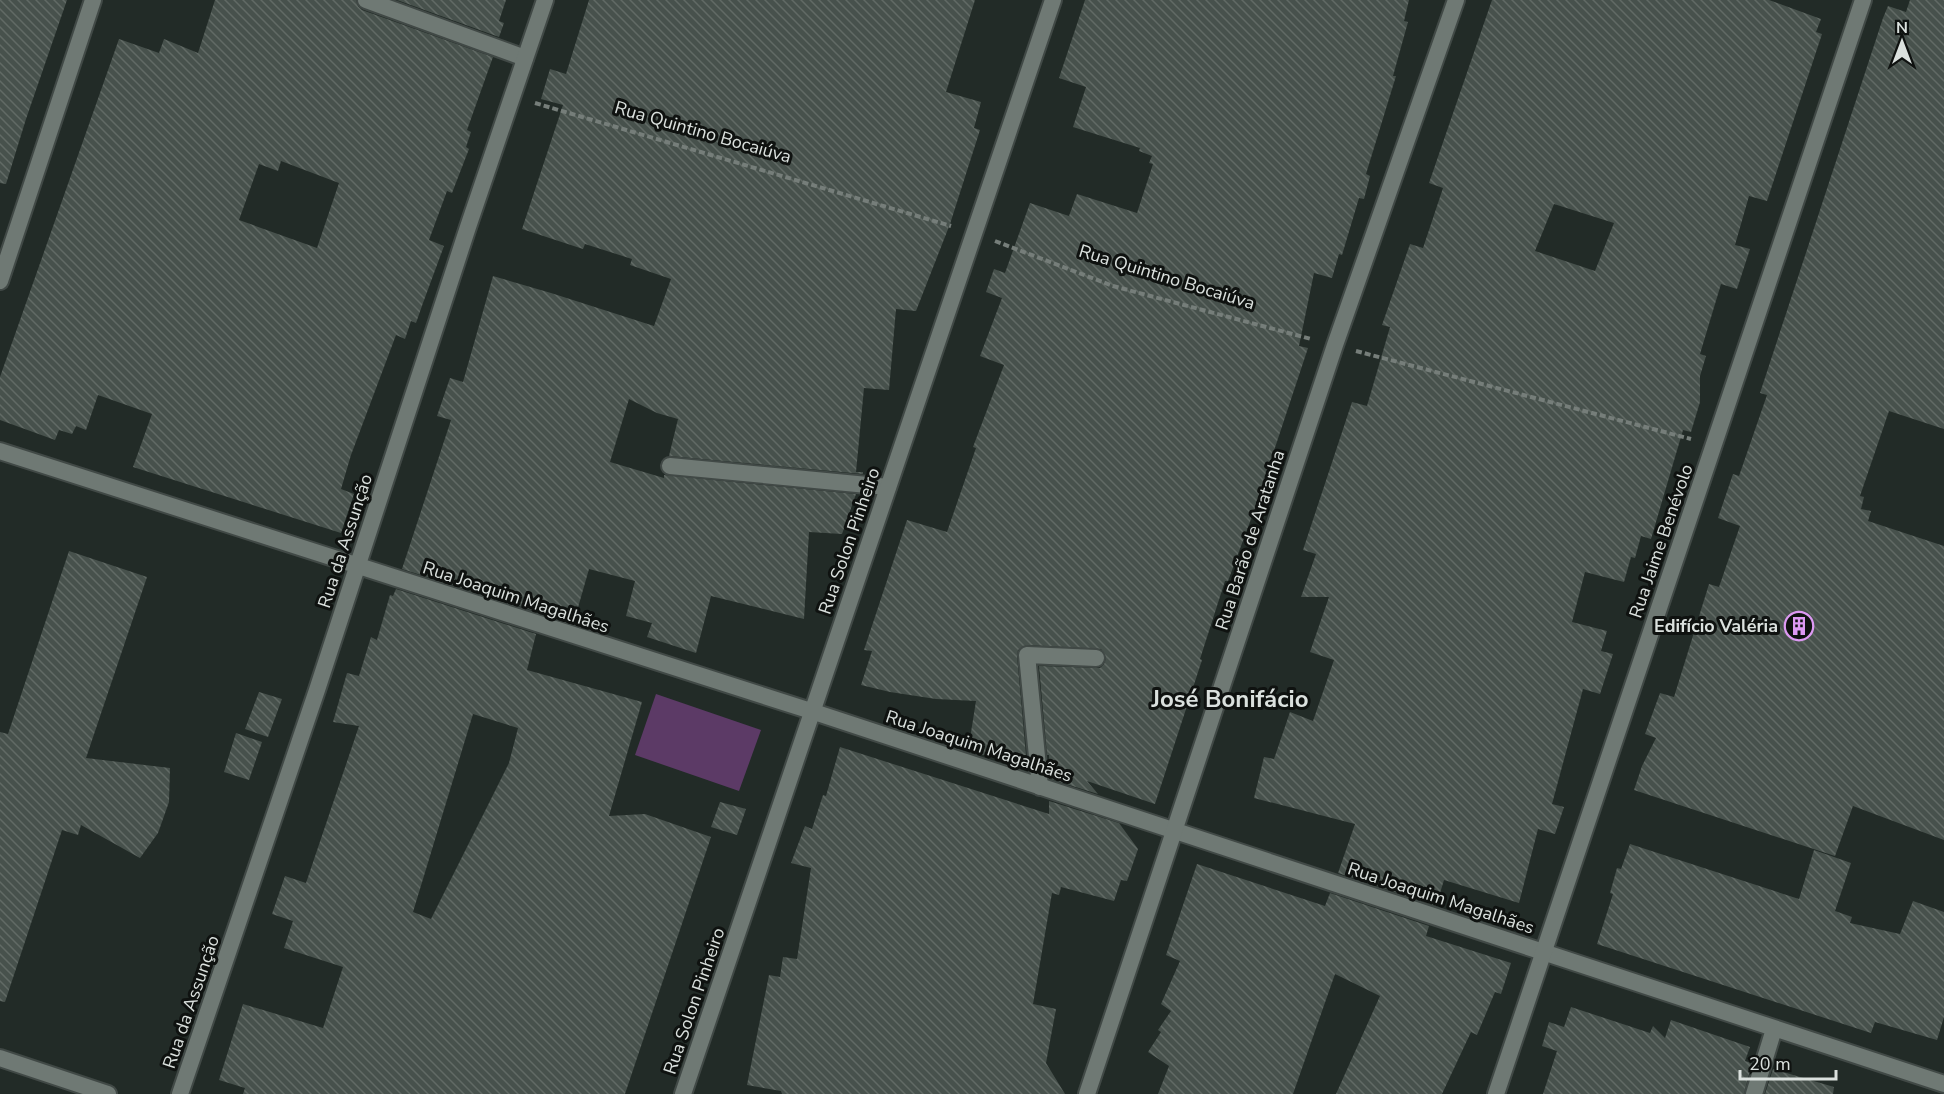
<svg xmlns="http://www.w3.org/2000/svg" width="1944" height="1094" font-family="'Nunito Sans',sans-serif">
	<defs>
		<pattern id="building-back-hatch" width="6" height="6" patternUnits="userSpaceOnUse" patternTransform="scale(1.5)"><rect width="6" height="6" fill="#47514c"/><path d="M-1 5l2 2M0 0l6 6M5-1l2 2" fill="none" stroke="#616a65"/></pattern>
	</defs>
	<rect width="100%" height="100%" fill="#222b27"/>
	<path fill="#5c3a66" d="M 656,694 L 761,730 L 739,791 L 635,755 Z"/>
	<path fill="url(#building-back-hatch)" fill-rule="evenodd" d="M 0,0 L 67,0 L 26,119 L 6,184 L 0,183 Z
		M 215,0 L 356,0 L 358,6 L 362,10 L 493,57 L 467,130 L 471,132 L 466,147 L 469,149 L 452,193 L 447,191 L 429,240 L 444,246 L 423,303 L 416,323 L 411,321 L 405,339 L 396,335 L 351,455 L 341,489 L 354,494 L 341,533 L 133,467 L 152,414 L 98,395 L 86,430 L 76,426 L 72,434 L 59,430 L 55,440 L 0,420 L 0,377 L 119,39 L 159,53 L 164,39 L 198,53 ZM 281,161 L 339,183 L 317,248 L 239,220 L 259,164 L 278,171 Z
		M 397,0 L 506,0 L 499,21 L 504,23 L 499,37 Z
		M 589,0 L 975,0 L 946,92 L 981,102 L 974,128 L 980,130 L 950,224 L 916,311 L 896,309 L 889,390 L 864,388 L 856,472 L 863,472 L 863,474 L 669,456 L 678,419 L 657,413 L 629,399 L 610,462 L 664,478 L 664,475 L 856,494 L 842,534 L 809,532 L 804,619 L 711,596 L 696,653 L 647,637 L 652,623 L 626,616 L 635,581 L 589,569 L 577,611 L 543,601 L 541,613 L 402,569 L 451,420 L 437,416 L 450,378 L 463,382 L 493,276 L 551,293 L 654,326 L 671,279 L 630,265 L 632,259 L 585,244 L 583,249 L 522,229 L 563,105 L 541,99 L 550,69 L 566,74 Z
		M 1085,0 L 1409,0 L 1404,21 L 1408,22 L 1393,76 L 1396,76 L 1366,174 L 1370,176 L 1364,199 L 1359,198 L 1342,255 L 1339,254 L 1332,278 L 1314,273 L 1299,346 L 1308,348 L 1254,511 L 1228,581 L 1225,581 L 1200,659 L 1202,660 L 1155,804 L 1087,781 L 1098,794 L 1050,779 L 1049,755 L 1047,755 L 1039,666 L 1100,668 L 1104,664 L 1106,658 L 1101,649 L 1027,645 L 1018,650 L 1017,656 L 1026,755 L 977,755 L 968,751 L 976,701 L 936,699 L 890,692 L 861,685 L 872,651 L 864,650 L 907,520 L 947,532 L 976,448 L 973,447 L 1004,365 L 980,356 L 1002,298 L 986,292 L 994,269 L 1005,273 L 1030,203 L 1069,216 L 1077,194 L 1137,213 L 1153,164 L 1149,163 L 1152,156 L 1139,151 L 1140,148 L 1073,127 L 1086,87 L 1059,78 Z
		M 1492,0 L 1769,0 L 1821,19 L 1816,32 L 1822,34 L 1767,201 L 1749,196 L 1735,245 L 1750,249 L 1737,289 L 1721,284 L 1700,354 L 1706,356 L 1700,376 L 1700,402 L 1691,432 L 1683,430 L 1651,539 L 1641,536 L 1635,558 L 1631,557 L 1624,582 L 1585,572 L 1572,622 L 1607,631 L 1601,651 L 1613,654 L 1600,694 L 1583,689 L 1552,804 L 1564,807 L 1555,834 L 1538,829 L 1519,903 L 1444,880 L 1436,906 L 1338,873 L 1355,824 L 1254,798 L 1264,757 L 1274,759 L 1290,712 L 1313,721 L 1334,660 L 1310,652 L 1329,597 L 1301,597 L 1316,554 L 1303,550 L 1352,402 L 1367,406 L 1390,327 L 1382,325 L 1410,244 L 1423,248 L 1443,188 L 1429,183 ZM 1554,204 L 1614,223 L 1595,271 L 1535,251 Z
		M 1910,0 L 1944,0 L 1944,429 L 1889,411 L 1860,496 L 1864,497 L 1861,509 L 1871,511 L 1868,521 L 1944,546 L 1944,840 L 1853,806 L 1835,856 L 1634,790 L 1642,766 L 1656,738 L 1645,734 L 1660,693 L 1674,697 L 1709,584 L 1719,587 L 1740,526 L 1718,518 L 1733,474 L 1739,476 L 1767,395 L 1760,393 L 1883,18 L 1888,6 L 1906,12 Z
		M 69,551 L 147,577 L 86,758 L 170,768 L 169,802 L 158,833 L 140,858 L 81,825 L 78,835 L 62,830 L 5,1002 L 0,1001 L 0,732 L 8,734 Z
		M 396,589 L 536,634 L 527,670 L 642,702 L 609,816 L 645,814 L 711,837 L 625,1094 L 243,1094 L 245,1088 L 219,1080 L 243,1004 L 323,1028 L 343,967 L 284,948 L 293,921 L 272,914 L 285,876 L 306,883 L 359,726 L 333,722 L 347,673 L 359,676 L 371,637 L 377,640 L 390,595 L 393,596 ZM 473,714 L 518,728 L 509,763 L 431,919 L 413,912 Z
		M 259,692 L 282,699 L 268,737 L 245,729 Z
		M 236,733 L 262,742 L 249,780 L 224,772 Z
		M 840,747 L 1049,814 L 1049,801 L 1119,823 L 1138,849 L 1127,881 L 1121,880 L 1114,901 L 1061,887 L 1059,895 L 1052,893 L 1033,1004 L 1056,1009 L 1046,1063 L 1065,1094 L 782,1094 L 781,1091 L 747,1085 L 769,975 L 780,977 L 783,957 L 797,959 L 811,868 L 791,863 L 805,826 L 812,829 L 823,795 L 826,796 Z
		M 720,802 L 746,809 L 737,835 L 711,827 Z
		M 1630,844 L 1799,899 L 1814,850 L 1851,863 L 1835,911 L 1852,917 L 1850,923 L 1900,934 L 1913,901 L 1944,912 L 1944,1017 L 1937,1040 L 1875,1022 L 1871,1033 L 1597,944 L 1613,894 L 1610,893 L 1617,868 L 1621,869 Z
		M 1197,864 L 1325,906 L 1330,893 L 1429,926 L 1426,936 L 1511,963 L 1501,994 L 1495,992 L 1477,1035 L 1471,1032 L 1442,1094 L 1336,1094 L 1380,996 L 1335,974 L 1293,1094 L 1158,1094 L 1169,1066 L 1148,1052 L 1161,1032 L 1158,1030 L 1171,1011 L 1161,1004 L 1180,961 L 1166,955 Z
		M 1571,1007 L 1650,1033 L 1653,1026 L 1665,1038 L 1671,1020 L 1750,1047 L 1745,1061 L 1752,1063 L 1744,1094 L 1543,1094 L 1557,1051 L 1542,1046 L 1549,1022 L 1564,1027 Z
		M 1773,1069 L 1834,1087 L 1833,1094 L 1765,1094 Z"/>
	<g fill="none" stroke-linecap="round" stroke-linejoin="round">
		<g stroke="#414946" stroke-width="20">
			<path id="service" d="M 366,0 L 525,58
				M 670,466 L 888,487
				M 1040,787 L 1027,655 L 1096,658"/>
		</g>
		<g stroke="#414946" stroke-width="20">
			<path id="minor" d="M 0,281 L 93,0
				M 0,451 L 811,711 L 1944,1084
				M 0,1058 L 108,1094
				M 180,1094 L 317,690 L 468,227 L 545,0
				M 683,1094 L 1053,0
				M 1754,1094 L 1774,1029"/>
		</g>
		<g stroke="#414946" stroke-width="20">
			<path id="tertiary" d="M 1087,1094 L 1335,345 L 1456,0
				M 1496,1094 L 1863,0"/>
		</g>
		<path stroke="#767e7a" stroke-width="4" stroke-dasharray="6 3" stroke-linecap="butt" d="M 535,103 L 951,226
			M 995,241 L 1113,286 L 1311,339
			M 1356,351 L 1691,439"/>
		<use href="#service" stroke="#6f7974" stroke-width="16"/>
		<use href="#minor" stroke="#6f7974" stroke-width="16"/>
		<use href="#tertiary" stroke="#6f7974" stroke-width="16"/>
	</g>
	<defs>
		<g id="building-ring" transform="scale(1.5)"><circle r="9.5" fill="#0f1210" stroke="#dd99f3" stroke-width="1.5"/><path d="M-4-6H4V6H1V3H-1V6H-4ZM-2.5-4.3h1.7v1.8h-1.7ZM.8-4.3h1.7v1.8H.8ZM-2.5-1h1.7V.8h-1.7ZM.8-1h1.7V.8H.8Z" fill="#dd99f3"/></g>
	</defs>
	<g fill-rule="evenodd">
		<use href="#building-ring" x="1799" y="626"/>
	</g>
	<g text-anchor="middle" stroke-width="6" stroke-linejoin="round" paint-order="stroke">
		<g font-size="18" fill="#dbe1de" stroke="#0f1210">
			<text transform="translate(703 132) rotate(16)" y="6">Rua Quintino Bocaiúva</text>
			<text transform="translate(1167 277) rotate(17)" y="6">Rua Quintino Bocaiúva</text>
			<text transform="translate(1250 540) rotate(-72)" y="6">Rua Barão de Aratanha</text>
			<text transform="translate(345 541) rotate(-72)" y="6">Rua da Assunção</text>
			<text transform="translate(849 541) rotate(-71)" y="6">Rua Solon Pinheiro</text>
			<text transform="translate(1661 541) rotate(-71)" y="6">Rua Jaime Benévolo</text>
			<text transform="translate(516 597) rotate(18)" y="6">Rua Joaquim Magalhães</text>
			<text transform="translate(979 746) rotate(18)" y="6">Rua Joaquim Magalhães</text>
			<text transform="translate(1441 898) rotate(18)" y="6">Rua Joaquim Magalhães</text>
			<text transform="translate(694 1001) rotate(-71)" y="6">Rua Solon Pinheiro</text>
			<text transform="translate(191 1002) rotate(-71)" y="6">Rua da Assunção</text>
		</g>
		<g font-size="18" font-weight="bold" fill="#dbe1de" stroke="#0f1210" text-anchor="end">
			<text x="1778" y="632">Edifício Valéria</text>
		</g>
		<g font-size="24" font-weight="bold" fill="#dbe1de" stroke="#0f1210">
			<text x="1230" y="707">José Bonifácio</text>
		</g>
	</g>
	<g transform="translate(1902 42)" stroke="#0f1210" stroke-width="4.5" paint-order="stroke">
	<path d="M0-4.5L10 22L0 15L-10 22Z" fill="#dbe1de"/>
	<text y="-9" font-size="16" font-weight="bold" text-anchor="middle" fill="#dbe1de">N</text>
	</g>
	<path d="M1740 1070v9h96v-9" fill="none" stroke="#dbe1de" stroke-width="3"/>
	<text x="1749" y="1070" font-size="18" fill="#dbe1de" stroke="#0f1210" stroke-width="4.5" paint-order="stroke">20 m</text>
</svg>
